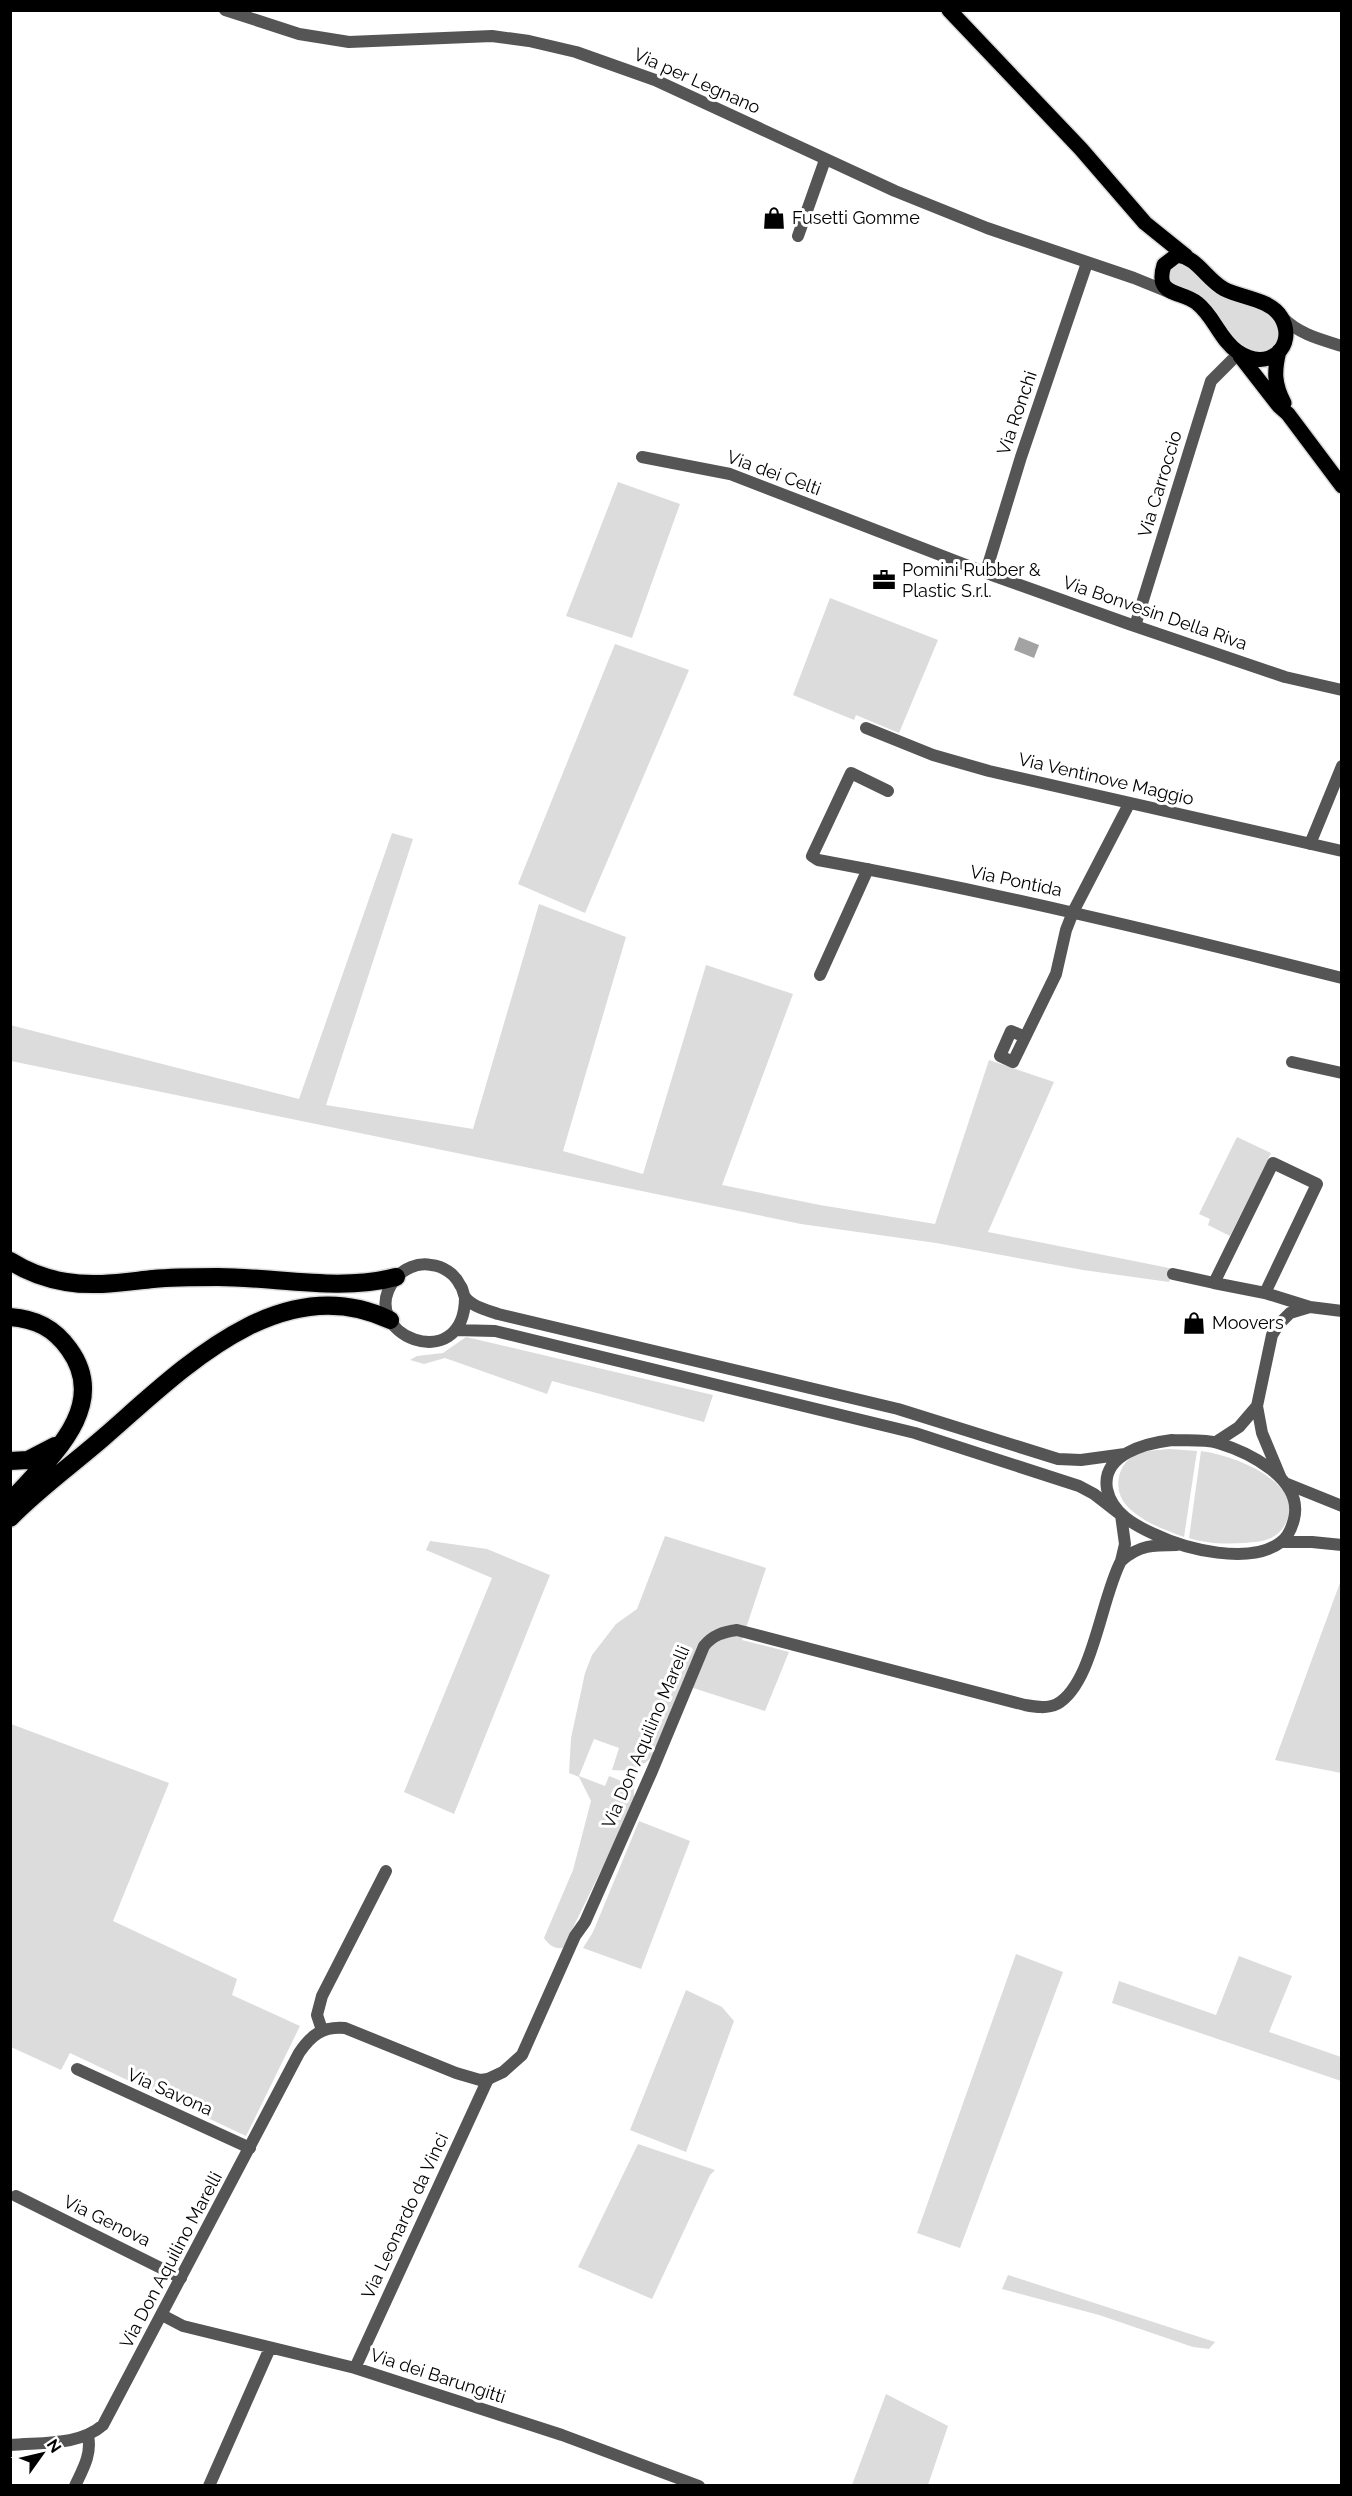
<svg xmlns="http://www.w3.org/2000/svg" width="1352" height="2496" font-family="Raleway,sans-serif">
	<rect width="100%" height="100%" fill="#fff"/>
	<path fill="#dcdcdc" d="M 1180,261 L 1272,314 L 1280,332 L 1274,349 L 1252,356 L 1173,284 L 1169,276 L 1172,266 Z
		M 618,482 L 680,504 L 632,638 L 566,616 Z
		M 830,598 L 938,640 L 899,733 L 856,715 L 854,720 L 793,695 Z
		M 615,644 L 689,670 L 585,913 L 518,884 Z
		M 392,833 L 413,839 L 326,1105 L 473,1129 L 539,904 L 626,937 L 563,1151 L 643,1174 L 706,965 L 793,994 L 722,1185 L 820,1205 L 935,1224 L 989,1060 L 1054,1082 L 988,1232 L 1174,1269 L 1169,1282 L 1083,1270 L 936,1243 L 801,1224 L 11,1061 L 10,1025 L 299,1099 Z
		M 1237,1137 L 1271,1153 L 1230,1236 L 1208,1225 L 1210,1219 L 1199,1214 Z
		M 466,1337 L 713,1395 L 704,1422 L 552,1381 L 547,1394 L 445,1358 L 424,1364 L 410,1360 L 417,1356 L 443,1353 Z
		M 1170,1449 L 1197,1451 L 1184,1537 C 1165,1530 1142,1522 1127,1506 C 1112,1490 1117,1463 1137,1454 C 1147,1450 1159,1450 1170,1449 Z
		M 1201,1451 C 1228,1455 1261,1467 1280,1487 C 1295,1502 1291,1528 1271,1538 C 1263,1542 1253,1542 1244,1543 C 1225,1544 1208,1544 1189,1538 Z
		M 665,1536 L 766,1568 L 742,1640 L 789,1652 L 765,1711 L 684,1685 L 653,1756 C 643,1767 628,1772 612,1770 L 619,1748 L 594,1739 L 579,1776 L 605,1786 L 609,1776 L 634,1786 L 634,1803 L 563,1948 C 554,1949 549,1945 544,1938 L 573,1870 L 591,1801 L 579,1777 L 569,1773 L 571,1738 L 585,1673 L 592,1655 L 616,1624 L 637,1609 Z
		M 430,1541 L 487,1549 L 550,1575 L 454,1814 L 404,1792 L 492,1578 L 426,1550 Z
		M 1341,1580 L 1342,1773 L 1341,1773 L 1275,1760 Z
		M 11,1724 L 169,1783 L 113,1921 L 237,1979 L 232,1995 L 300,2026 L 246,2136 L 70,2053 L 61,2070 L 11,2047 Z
		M 639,1821 L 690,1841 L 641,1969 L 583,1948 L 593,1932 Z
		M 1016,1954 L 1063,1972 L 960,2248 L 917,2233 Z
		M 1239,1956 L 1292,1976 L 1269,2032 L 1341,2057 L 1341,2081 L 1112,2003 L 1119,1981 L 1216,2015 Z
		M 686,1990 L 722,2007 L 734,2021 L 686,2152 L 630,2130 Z
		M 638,2144 L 715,2170 L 710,2175 L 652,2299 L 578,2267 Z
		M 1008,2275 L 1215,2342 L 1209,2349 L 1193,2347 L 1099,2315 L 1002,2289 Z
		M 886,2394 L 948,2426 L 928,2485 L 852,2485 Z"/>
	<path fill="#a3a3a3" d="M 1019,637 L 1039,645 L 1034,658 L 1014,650 Z"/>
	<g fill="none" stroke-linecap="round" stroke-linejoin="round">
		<g stroke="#dbdbdb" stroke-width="18">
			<path id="primary" d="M 949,10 L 1081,149 L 1145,223 L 1186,256
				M 1177,255 C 1197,257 1206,279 1224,289 C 1241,298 1270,299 1281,317 C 1298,346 1268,373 1238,352 C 1220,340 1214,316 1197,303 C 1181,290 1154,297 1164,265 Z
				M 1279,351 C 1274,371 1274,384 1284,403
				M 1240,356 L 1279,406 L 1288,414 L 1342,486"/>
		</g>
		<g stroke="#dbdbdb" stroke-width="21">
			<path id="motorway" d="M 10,1261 C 26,1271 47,1279 66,1282 C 95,1287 124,1282 153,1279 C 174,1277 196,1277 218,1277 C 276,1277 340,1292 396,1277
				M 10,1317 C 36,1319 54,1328 69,1349 C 112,1408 46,1461 10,1502
				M 10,1461 L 28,1460 L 55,1446
				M 10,1518 C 38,1489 73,1464 104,1437 C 180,1371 280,1267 390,1320"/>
		</g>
		<path stroke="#555" stroke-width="12" d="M 798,236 L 825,160
			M 1282,317 C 1299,334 1319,339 1342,346
			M 642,457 L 730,474 L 992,575 L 1129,624 L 1285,677 L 1342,690
			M 992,575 L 988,565 L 1021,457 L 1087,263
			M 1135,626 L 1211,381 L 1232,360
			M 866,728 L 933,755 L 989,771 L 1342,851
			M 888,791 L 851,773 L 812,856 L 818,860 C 994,892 1168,934 1342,978
			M 1310,844 L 1342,766
			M 820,975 L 868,869
			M 1025,1037 L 1011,1031 L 1000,1056 L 1013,1062 L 1056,974 L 1066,930 L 1073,912 L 1129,804
			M 1292,1062 L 1342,1073
			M 1173,1274 L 1214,1283
			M 1265,1293 L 1317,1184 L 1273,1163 L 1214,1283 L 1265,1293 L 1310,1307
			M 1216,1442 L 1239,1427 L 1257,1406
			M 1280,1476 L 1262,1433 L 1257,1406 L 1272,1335 L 1279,1324 L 1290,1313 L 1310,1307 L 1342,1311
			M 322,2030 L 317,2015 L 322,1996 L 386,1871
			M 77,2069 L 250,2148
			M 16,2196 L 181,2278
			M 162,2315 L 183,2326 L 355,2368 L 562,2435 L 699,2486
			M 355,2368 L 488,2079
			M 75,2486 C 83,2469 92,2454 88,2436
			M 209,2486 L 270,2348"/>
		<path stroke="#555" stroke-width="12" d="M 225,10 L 299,34 L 349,42 L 492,36 L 529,41 L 576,52 L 655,80 L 895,191 L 987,228 L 1134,278 L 1171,293
			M 465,1297 C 465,1379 353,1334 395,1279 C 403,1269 418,1262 431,1265 C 443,1266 455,1274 460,1285 C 463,1288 463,1294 465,1297 C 472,1307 487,1310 498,1314 L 898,1409 L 1058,1459 L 1081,1460 L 1125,1454
			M 455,1330 L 495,1331 L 915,1433 L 1079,1486 L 1094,1494 L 1121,1515 L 1125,1544 L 1121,1561 C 1139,1545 1153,1545 1177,1545
			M 1172,1440 C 1186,1441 1204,1439 1218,1443 C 1248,1452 1304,1479 1294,1519 C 1292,1527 1288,1537 1281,1542 C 1250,1566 1185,1549 1154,1534 C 1134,1525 1112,1513 1107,1489 C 1101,1454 1147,1443 1172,1440 Z
			M 1285,1483 L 1342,1506
			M 1281,1542 L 1312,1542 L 1342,1545
			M 10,2445 C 41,2442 79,2446 103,2425 L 299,2053 C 311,2035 323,2026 345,2028 L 456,2073 L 480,2080 L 488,2079 L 503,2072 L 522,2055 L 575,1936 L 585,1922 L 652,1771 L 704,1646 C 713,1635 723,1632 737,1630 L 1025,1705 C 1035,1707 1047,1709 1057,1704 C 1093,1684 1101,1598 1121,1561"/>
		<use href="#primary" stroke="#000" stroke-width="15"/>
		<use href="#motorway" stroke="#000" stroke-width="18"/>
	</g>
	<defs>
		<g id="shop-bare" transform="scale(1.8)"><path d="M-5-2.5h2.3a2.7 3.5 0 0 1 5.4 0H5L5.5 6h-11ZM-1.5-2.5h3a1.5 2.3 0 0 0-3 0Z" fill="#000" stroke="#fff" stroke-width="2.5" paint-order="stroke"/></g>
		<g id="office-bare" transform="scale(1.8)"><path d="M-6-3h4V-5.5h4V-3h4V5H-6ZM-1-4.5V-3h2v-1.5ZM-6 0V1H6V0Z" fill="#000" stroke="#fff" stroke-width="2.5" paint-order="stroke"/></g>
	</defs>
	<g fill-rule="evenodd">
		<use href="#shop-bare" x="774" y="218"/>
		<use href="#office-bare" x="884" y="580"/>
		<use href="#shop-bare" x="1194" y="1323"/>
	</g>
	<g text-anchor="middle" stroke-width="6" stroke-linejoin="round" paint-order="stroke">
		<g font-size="18" fill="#000" stroke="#fff">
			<text transform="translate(697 81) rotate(24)" y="6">Via per Legnano</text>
			<text transform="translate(1017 413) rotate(-71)" y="6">Via Ronchi</text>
			<text transform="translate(774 473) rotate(20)" y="6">Via dei Celti</text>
			<text transform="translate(1160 484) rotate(-73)" y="6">Via Carroccio</text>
			<text transform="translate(1155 613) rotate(19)" y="6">Via Bonvesin Della Riva</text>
			<text transform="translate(1106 779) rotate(13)" y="6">Via Ventinove Maggio</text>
			<text transform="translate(1016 881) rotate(12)" y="6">Via Pontida</text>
			<text transform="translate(646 1737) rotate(-67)" y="6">Via Don Aquilino Marelli</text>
			<text transform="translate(170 2092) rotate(24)" y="6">Via Savona</text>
			<text transform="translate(405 2216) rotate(-65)" y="6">Via Leonardo da Vinci</text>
			<text transform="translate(107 2221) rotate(26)" y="6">Via Genova</text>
			<text transform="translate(171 2260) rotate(-62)" y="6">Via Don Aquilino Marelli</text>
			<text transform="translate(438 2376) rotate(18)" y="6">Via dei Barungitti</text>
		</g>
		<g font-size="18" fill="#000" stroke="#fff" text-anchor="start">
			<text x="792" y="224">Fusetti Gomme</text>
			<text x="902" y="576">Pomini Rubber &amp;<tspan x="902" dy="21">Plastic S.r.l.</tspan></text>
			<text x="1212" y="1329">Moovers</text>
		</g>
	</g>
	<rect width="1352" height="2496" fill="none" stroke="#000000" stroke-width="24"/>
	<g transform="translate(42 2454) rotate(56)" stroke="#ffffff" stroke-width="4.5" paint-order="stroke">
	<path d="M0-4.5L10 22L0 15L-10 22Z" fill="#000000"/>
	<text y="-9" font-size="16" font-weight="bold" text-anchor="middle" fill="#000000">N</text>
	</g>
</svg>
